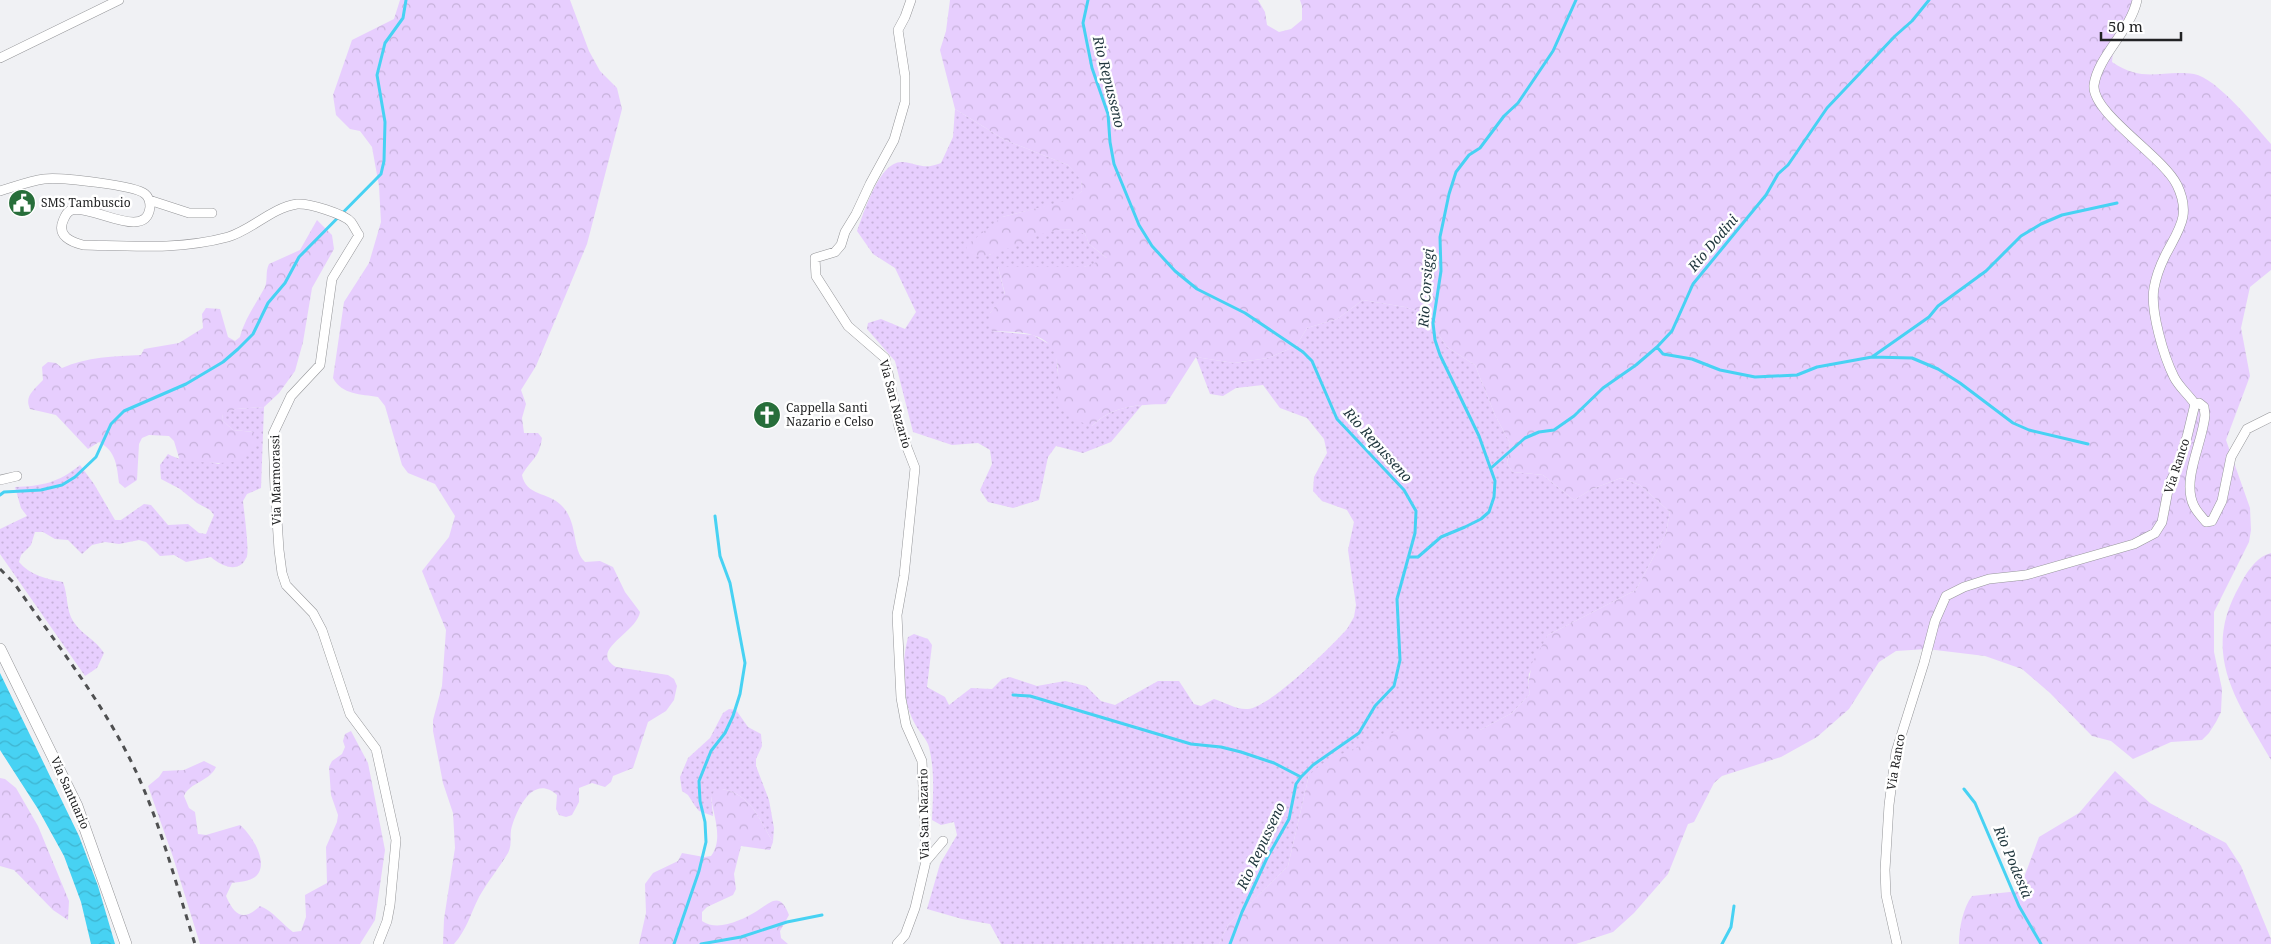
<svg xmlns="http://www.w3.org/2000/svg" width="2271" height="944" font-family="'Noto Serif',serif">
	<defs>
		<pattern id="grass-dots" width="8" height="8" patternUnits="userSpaceOnUse" patternTransform="scale(1.25)"><rect width="8" height="8" fill="#e7cefe"/><path d="M2 2h.1M6 6h.1" fill="none" stroke="#c6b1da" stroke-width="1.8" stroke-linecap="round"/></pattern>
		<pattern id="forest-crowns" width="20" height="18" patternUnits="userSpaceOnUse" patternTransform="scale(1.25)"><rect width="20" height="18" fill="#e7cefe"/><path d="M2 6a3 3 0 1 1 6 0M12 15a3 3 0 1 1 6 0" fill="none" stroke="#c6b1da"/></pattern>
		<pattern id="water-waves" width="16" height="10" patternUnits="userSpaceOnUse" patternTransform="scale(1.25)"><rect width="16" height="10" fill="#47d2f3"/><path d="M0 5q4-4 8 0t8 0" fill="none" stroke="#3eb4d0"/></pattern>
	</defs>
	<rect width="100%" height="100%" fill="#f0f1f4"/>
	<path fill="url(#grass-dots)" d="M 955,109 L 1005,140 L 1068,165 L 1081,179 L 1082,191 L 1072,200 L 1002,217 L 989,255 C 1016,244 1056,219 1085,234 L 1089,244 L 1108,259 L 1084,267 L 998,267 L 1005,295 L 990,313 L 992,331 L 1033,335 L 1049,344 L 1056,352 L 1058,374 L 1092,426 C 1106,412 1122,407 1142,405 L 1111,442 L 1083,453 L 1056,446 L 1048,457 L 1039,500 L 1013,508 L 988,502 L 980,490 L 992,464 L 990,450 L 978,443 L 952,445 L 913,432 L 895,361 L 867,329 L 868,323 L 881,319 L 905,329 L 916,312 L 895,268 L 873,254 L 857,231 C 864,213 879,160 903,162 C 920,164 923,170 941,163 L 953,137 Z
		M 1363,300 L 1405,307 L 1424,313 L 1447,347 L 1475,365 L 1495,415 L 1510,443 L 1507,464 L 1513,472 L 1543,475 L 1574,500 L 1592,489 L 1621,478 L 1640,485 L 1670,512 L 1666,533 L 1636,590 L 1548,635 L 1529,674 L 1528,685 L 1530,694 L 1512,713 L 1480,730 L 1399,730 L 1309,775 L 1288,866 L 1228,925 L 1219,944 L 1001,944 L 990,924 L 962,919 L 927,909 L 940,864 L 957,835 L 954,822 L 941,825 L 932,820 C 933,796 935,771 929,747 C 927,739 919,732 915,724 C 901,698 901,665 908,637 L 914,634 L 928,639 L 932,645 L 927,687 L 945,697 L 949,705 L 971,688 L 992,689 L 1002,679 L 1010,677 L 1037,686 L 1065,681 L 1086,686 L 1101,701 L 1115,705 L 1158,681 L 1179,681 L 1194,704 L 1201,706 L 1214,699 C 1224,702 1237,710 1248,709 C 1270,707 1330,648 1347,629 L 1354,617 L 1356,605 L 1348,550 L 1354,522 L 1347,510 L 1322,501 L 1313,491 L 1314,477 L 1327,453 L 1324,439 L 1307,418 L 1280,408 L 1263,385 L 1236,388 L 1223,396 L 1210,394 L 1196,357 L 1234,363 L 1268,358 L 1296,346 L 1307,328 L 1337,319 Z
		M 264,407 L 261,488 L 247,494 L 243,501 C 244,511 249,548 247,556 C 240,575 221,566 211,557 L 186,562 L 174,555 L 160,556 L 146,542 L 139,540 L 119,544 L 105,542 L 92,545 L 82,554 L 68,540 L 55,539 L 43,532 L 35,532 L 31,545 L 21,555 L 19,562 C 30,575 46,579 63,582 C 68,595 66,610 73,621 C 81,634 96,640 104,653 L 97,668 L 85,676 L 0,554 L 0,529 L 27,516 L 21,508 L 15,487 C 42,486 58,483 80,465 L 94,484 L 115,520 L 121,520 L 144,504 L 151,505 L 168,525 L 188,524 L 199,533 L 206,534 L 214,515 L 210,510 L 197,503 L 180,489 L 161,479 L 160,465 L 168,454 C 186,464 200,459 219,464 L 254,432 L 233,430 L 222,420 L 223,413 L 236,409 Z
		M 729,709 L 736,710 L 748,727 L 761,734 L 762,746 L 756,759 L 756,766 L 769,800 L 774,828 L 773,842 C 758,818 752,795 722,789 L 711,796 L 713,816 L 699,811 L 695,806 L 688,795 L 682,791 L 680,777 L 688,758 L 710,738 L 723,713 Z"/>
	<path fill="url(#forest-crowns)" d="M 400,0 L 570,0 L 589,51 L 600,71 L 617,88 L 622,109 L 587,244 L 536,366 L 521,390 L 526,404 L 522,418 L 524,433 L 538,433 L 542,438 C 539,459 531,459 522,475 C 526,496 548,492 561,505 C 579,522 571,549 585,562 L 600,561 L 613,567 L 625,592 L 640,612 C 636,634 588,650 616,667 L 668,675 L 674,679 L 677,686 L 674,700 L 666,711 L 648,722 L 633,768 L 613,776 L 611,782 L 605,787 L 592,783 L 579,788 L 579,802 L 572,815 L 566,817 L 559,815 L 556,809 L 557,795 C 533,773 516,810 511,830 C 510,837 512,846 508,853 C 499,868 488,881 479,897 C 470,915 467,929 454,944 L 443,944 L 444,919 L 455,848 L 453,813 L 443,783 L 433,731 L 433,720 L 442,686 L 446,630 L 422,571 L 449,537 L 455,516 L 435,484 L 408,473 L 402,465 L 385,406 L 378,397 C 361,394 342,395 333,378 L 344,302 L 369,263 L 381,222 L 379,186 L 372,147 L 360,131 L 350,129 L 336,115 L 333,95 L 352,40 L 394,19 Z
		M 950,0 L 1258,0 L 1265,12 L 1267,25 L 1279,32 L 1291,29 L 1302,20 L 1302,6 L 1300,0 L 2133,0 L 2113,51 L 2112,62 C 2145,84 2162,69 2194,74 C 2217,78 2255,126 2271,144 L 2271,270 L 2250,287 L 2241,328 L 2250,376 L 2226,440 L 2250,508 L 2251,530 L 2249,542 L 2214,612 L 2214,652 L 2222,689 L 2221,712 L 2216,722 L 2209,733 L 2202,740 L 2171,742 L 2133,759 L 2111,741 L 2092,736 L 2050,693 L 2022,669 L 1985,656 L 1927,649 L 1896,651 L 1879,662 L 1849,709 L 1817,737 L 1781,757 L 1722,776 L 1714,783 L 1694,822 L 1688,824 L 1668,874 L 1634,913 L 1613,932 L 1576,944 L 1219,944 L 1228,925 L 1288,866 L 1309,775 L 1327,760 L 1399,730 L 1480,730 L 1512,713 L 1530,694 L 1528,685 L 1532,663 L 1548,635 L 1636,590 L 1666,533 L 1670,512 L 1640,485 L 1621,478 L 1592,489 L 1574,500 L 1543,475 L 1513,472 L 1507,464 L 1510,443 L 1495,415 L 1475,365 L 1447,347 L 1424,313 L 1405,307 L 1363,300 L 1337,319 L 1307,328 L 1296,346 L 1268,358 L 1234,363 L 1196,357 L 1166,404 C 1138,405 1113,405 1092,426 L 1072,419 L 1057,405 C 1058,378 1065,343 1032,335 C 1020,331 1005,332 992,331 L 988,323 L 990,313 L 1005,294 L 998,267 L 1084,267 L 1107,258 L 1089,244 L 1085,234 C 1052,218 1020,249 988,255 C 982,257 975,256 969,256 L 966,246 L 1002,217 L 1072,199 L 1082,191 L 1081,180 L 1068,165 L 1005,140 L 955,109 L 940,50 L 946,31 Z
		M 317,220 L 332,235 L 334,249 L 312,288 L 303,342 L 295,371 L 279,393 L 264,407 L 236,409 L 223,414 L 222,420 L 233,430 L 254,432 C 257,440 258,444 251,450 C 248,453 244,459 239,460 C 225,466 196,461 180,461 L 174,441 L 169,436 L 149,435 L 142,438 L 139,444 L 137,480 L 125,488 L 119,483 C 117,466 116,451 99,442 L 88,449 L 56,415 L 30,409 C 24,396 34,390 43,380 L 42,367 L 48,362 L 56,363 L 62,368 C 87,357 114,356 141,355 L 144,349 L 179,343 L 203,328 L 202,314 L 206,308 L 220,309 L 228,337 L 235,341 L 240,337 C 245,318 256,304 265,287 C 268,280 265,272 269,264 L 300,250 Z
		M 2271,553 L 2271,760 C 2237,701 2200,654 2240,585 C 2247,572 2256,557 2271,553 Z
		M 351,731 L 368,763 L 385,850 L 375,920 L 360,944 L 200,944 L 173,857 L 148,786 L 159,777 L 163,771 L 184,770 L 204,761 L 216,767 C 209,782 190,782 184,796 L 189,808 L 195,812 L 198,834 L 206,835 L 240,825 C 251,834 271,864 255,877 C 250,881 239,882 232,883 L 226,896 C 235,917 244,921 260,906 C 273,911 282,924 293,932 L 301,931 L 306,917 L 305,895 L 327,883 L 326,847 L 337,822 L 338,815 L 331,795 L 329,767 L 332,761 L 342,754 L 345,747 L 343,741 L 345,734 Z
		M 2115,771 L 2150,803 L 2226,843 L 2241,866 L 2271,939 L 2271,944 L 1959,944 C 1959,928 1963,908 1972,896 L 2019,891 L 2039,837 L 2079,813 Z
		M 0,778 L 5,779 L 16,788 L 38,826 L 69,901 L 68,920 L 53,910 L 14,870 L 0,866 Z
		M 722,789 C 752,795 758,818 773,842 L 770,850 L 741,846 L 734,874 L 736,889 L 733,895 L 707,907 L 702,912 L 702,921 C 718,932 742,920 757,911 C 771,902 780,891 789,915 L 780,931 L 781,938 L 788,944 L 639,944 L 646,913 L 645,884 L 653,873 L 678,861 L 682,853 L 704,857 L 711,856 C 724,839 713,815 711,796 L 715,790 Z"/>
	<path fill="url(#water-waves)" d="M 0,673 L 79,836 L 98,886 L 115,944 L 91,944 L 81,902 L 64,856 L 38,809 L 0,750 Z"/>
	<g fill="none" stroke-linecap="round" stroke-linejoin="round">
		<path stroke="#47d2f3" stroke-width="3" d="M 1088,0 L 1083,23 L 1092,68 L 1108,114 L 1110,142 L 1114,164 L 1139,225 L 1152,246 L 1175,271 L 1197,289 L 1245,313 L 1303,352 L 1312,361 L 1337,419 L 1404,490 L 1416,511 L 1415,533 L 1397,599 L 1400,660 L 1394,686 L 1375,706 L 1359,733 L 1313,765 L 1301,777 L 1296,784 L 1289,819 L 1267,858 L 1242,912 L 1230,944
			M 1657,347 L 1663,354 L 1692,359 L 1720,370 L 1755,377 L 1797,375 L 1817,367 L 1872,357 L 1929,317 L 1938,306 L 1986,271 L 2021,236 L 2041,224 L 2062,215 L 2117,203
			M 1872,357 L 1912,358 L 1938,369 L 1960,383 L 2013,423 L 2029,430 L 2088,444
			M 1491,468 L 1525,438 L 1539,432 L 1554,430 L 1574,416 L 1603,388 L 1636,365 L 1657,347 L 1672,331 L 1693,284 L 1766,195 L 1778,174 L 1788,165 L 1827,108 L 1895,36 L 1912,21 L 1929,0
			M 0,495 L 4,492 L 41,490 L 62,485 L 75,477 L 96,457 L 111,424 L 124,411 L 186,384 L 223,362 L 238,349 L 253,334 L 268,303 L 285,283 L 299,257 L 381,174 L 384,161 L 385,122 L 377,75 L 385,43 L 403,18 L 406,0
			M 1409,557 L 1418,557 L 1441,537 L 1465,527 L 1481,519 L 1489,512 L 1494,497 L 1495,481 L 1479,436 L 1440,355 L 1435,340 L 1433,323 L 1441,271 L 1440,237 L 1449,194 L 1456,172 L 1469,155 L 1480,148 L 1504,116 L 1518,103 L 1553,51 L 1576,0
			M 1013,695 L 1030,696 L 1191,744 L 1221,747 L 1241,752 L 1274,763 L 1301,777
			M 1964,789 L 1975,803 L 2019,906 L 2041,944
			M 674,944 L 699,871 L 706,842 L 705,822 L 700,801 L 699,781 L 711,751 L 725,733 L 733,716 L 740,694 L 745,663 L 730,583 L 720,556 L 715,516
			M 701,944 L 741,937 L 787,922 L 822,915
			M 1722,944 L 1731,927 L 1734,906"/>
		<g stroke="#959699" stroke-width="10">
			<path id="minor" d="M 0,58 L 119,0
				M 0,191 C 14,187 29,181 44,179 C 59,177 135,185 145,194 C 149,197 150,202 150,207 C 146,242 92,204 72,210 C 67,211 65,216 63,221 C 57,236 71,242 83,245 C 132,246 180,250 228,237 C 252,230 271,208 297,204 C 309,203 344,214 351,222 C 354,226 356,231 359,235 L 332,279 L 320,365 L 291,396 L 273,434 L 275,489 L 279,550 L 282,573 L 286,585 L 313,613 L 322,630 L 350,714 L 376,749 L 396,840 L 390,905 L 387,921 L 378,944
				M 149,200 L 189,213 L 212,213
				M 2195,404 L 2199,403 L 2204,407 L 2205,415 C 2203,442 2181,480 2194,506 C 2197,512 2202,517 2206,522 L 2212,521 L 2222,501 L 2231,457 L 2247,429 L 2271,417
				M 0,480 L 17,476
				M 926,861 L 943,841
				M 897,944 L 905,935 L 915,908 L 926,861 L 922,761 L 906,725 L 901,698 L 897,615 L 904,576 L 915,468 L 899,427 L 885,358 L 848,326 L 816,276 L 815,258 L 835,252 L 841,245 L 845,232 L 856,214 L 870,184 L 894,140 L 905,102 L 905,76 L 898,30 L 905,17 L 911,0
				M 1897,944 L 1886,895 L 1885,870 L 1889,805 L 1896,752 L 1924,663 L 1935,621 L 1946,596 L 1964,587 L 1989,579 L 2026,575 L 2134,544 L 2155,533 L 2162,522 L 2169,485 L 2177,468 L 2187,437 L 2195,404 C 2188,394 2179,387 2174,377 C 2164,357 2150,311 2154,288 C 2156,277 2160,266 2165,256 C 2178,230 2192,216 2177,185 C 2163,156 2091,113 2094,85 C 2098,56 2131,30 2137,0"/>
		</g>
		<g stroke="#959699" stroke-width="12">
			<path id="secondary" d="M 0,649 L 77,806 L 126,944"/>
		</g>
		<use href="#minor" stroke="#fff" stroke-width="9"/>
		<use href="#secondary" stroke="#fff" stroke-width="11"/>
		<path stroke="#4f5051" stroke-width="3" stroke-dasharray="6 6" stroke-linecap="butt" d="M 0,569 L 14,583 C 59,648 111,712 142,785 C 164,836 178,891 195,944"/>
	</g>
	<defs>
		<g id="civic-disc" transform="scale(1.4375)"><circle r="9.5" fill="#276e3a" stroke="#fff"/><path d="M-.6-6.5H3V-4.5H.6V-3L4-1V1h2V6H-6V1h2V-1L-.6-3ZM-1.2 2.5V6h2.4V2.5Z" fill="#fff"/></g>
		<g id="church-disc" transform="scale(1.4375)"><circle r="9.5" fill="#276e3a" stroke="#fff"/><path d="M-1.2-6h2.4v3.5h3.3v2.4h-3.3V6h-2.4V-.1h-3.3v-2.4h3.3Z" fill="#fff"/></g>
	</defs>
	<g fill-rule="evenodd">
		<use href="#civic-disc" x="22" y="203"/>
		<use href="#church-disc" x="767" y="415"/>
	</g>
	<g text-anchor="middle" stroke-width="5" stroke-linejoin="round" paint-order="stroke">
		<g font-size="12" fill="#222324" stroke="#fff" text-anchor="start">
			<text x="41" y="207">SMS Tambuscio</text>
			<text x="786" y="412">Cappella Santi<tspan x="786" dy="14">Nazario e Celso</tspan></text>
		</g>
		<g font-size="12" fill="#222324" stroke="#fff">
			<text transform="translate(895 404) rotate(75)" y="4">Via San Nazario</text>
			<text transform="translate(2177 466) rotate(-72)" y="4">Via Ranco</text>
			<text transform="translate(276 480) rotate(-91)" y="4">Via Marmorassi</text>
			<text transform="translate(1896 762) rotate(-80)" y="4">Via Ranco</text>
			<text transform="translate(70 793) rotate(66)" y="4">Via Santuario</text>
			<text transform="translate(924 814) rotate(-91)" y="4">Via San Nazario</text>
		</g>
		<g font-size="14" font-style="italic" fill="#1f363d" stroke="#fff">
			<text transform="translate(1109 82) rotate(76)" y="5">Rio Repusseno</text>
			<text transform="translate(1713 243) rotate(-50)" y="5">Rio Dodini</text>
			<text transform="translate(1426 288) rotate(-86)" y="5">Rio Corsiggi</text>
			<text transform="translate(1378 445) rotate(48)" y="5">Rio Repusseno</text>
			<text transform="translate(1261 846) rotate(-65)" y="5">Rio Repusseno</text>
			<text transform="translate(2013 862) rotate(67)" y="5">Rio Podestà</text>
		</g>
	</g>
	<path d="M2101 32v8h80v-8" fill="none" stroke="#222324" stroke-width="2.5"/>
	<text x="2108" y="32" font-size="15" fill="#222324" stroke="#ffffff" stroke-width="4" paint-order="stroke">50 m</text>
</svg>
